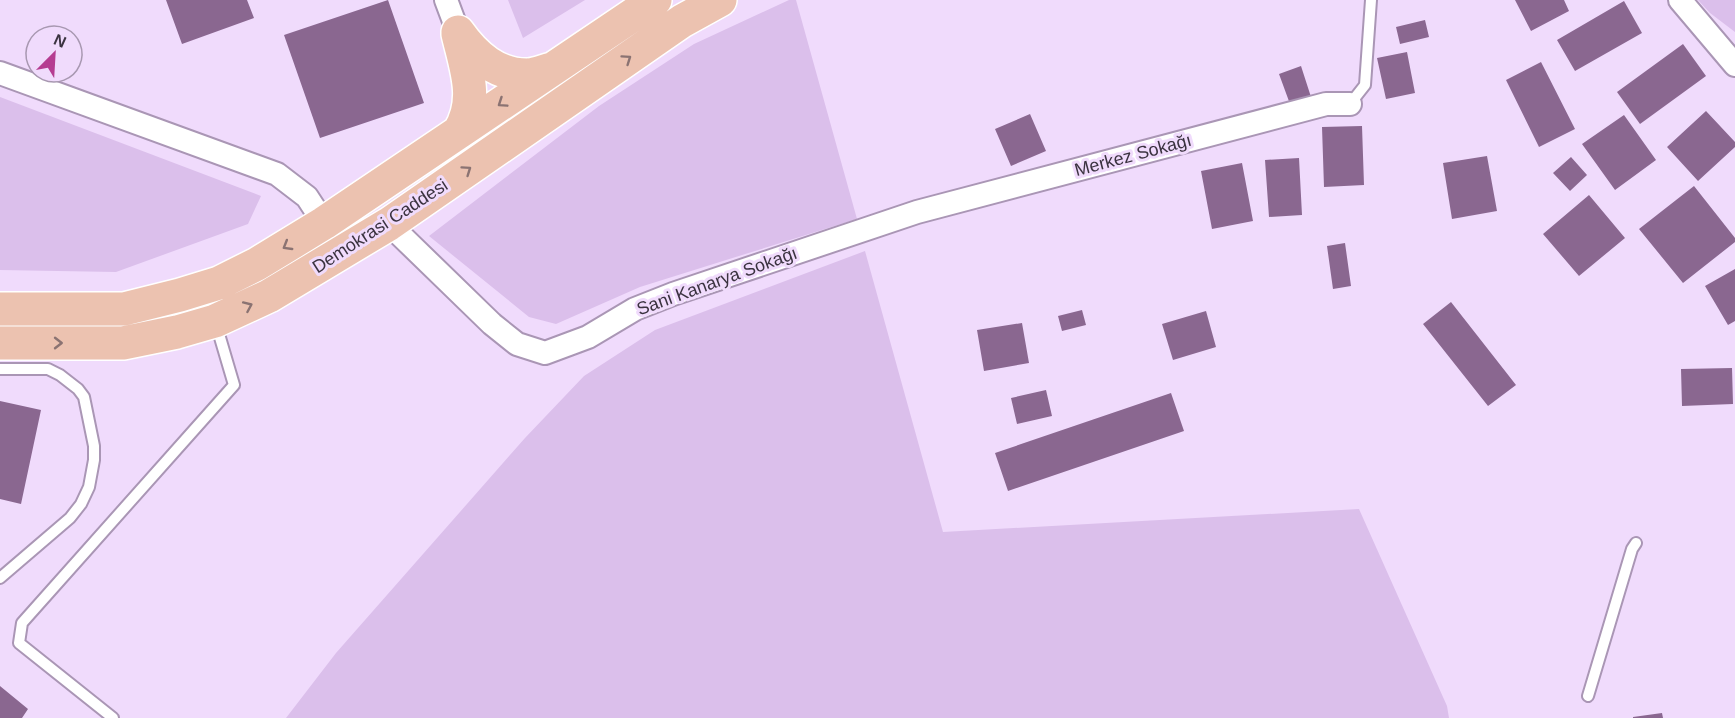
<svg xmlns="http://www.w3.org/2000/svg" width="1735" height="718" font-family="Arial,sans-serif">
	<rect width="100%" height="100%" fill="#f0dbfc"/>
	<path fill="#dbbfeb" d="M 508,0 L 585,0 L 523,38 Z
		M 789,0 L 796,0 L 857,219 L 640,287 L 556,324 L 529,317 L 429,236 L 599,106 L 694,44 Z
		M 1698,0 L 1735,0 L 1735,32 L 1710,13 Z
		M 0,97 L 261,196 L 248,224 L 116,272 L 0,270 Z
		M 865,251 L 943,532 L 1359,509 L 1447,706 L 1449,718 L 286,718 L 336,653 L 525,438 L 584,376 L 655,330 Z"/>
	<path fill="#8a6790" d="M 166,0 L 247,0 L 254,18 L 182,44 Z
		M 388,0 L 424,103 L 320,138 L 284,35 Z
		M 1515,0 L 1564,0 L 1569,11 L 1531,31 Z
		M 1624,1 L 1642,33 L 1575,71 L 1557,40 Z
		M 1425,20 L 1429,37 L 1400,44 L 1396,27 Z
		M 1683,44 L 1706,76 L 1640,124 L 1617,92 Z
		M 1407,52 L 1415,93 L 1386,99 L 1377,58 Z
		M 1541,62 L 1575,129 L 1539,147 L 1506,80 Z
		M 1301,66 L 1311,97 L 1290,104 L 1279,74 Z
		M 1706,111 L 1735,142 L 1735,147 L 1698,181 L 1667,147 Z
		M 1030,114 L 1046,151 L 1011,166 L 995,129 Z
		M 1624,115 L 1656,160 L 1615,190 L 1582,144 Z
		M 1362,126 L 1364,185 L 1324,187 L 1322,127 Z
		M 1487,156 L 1497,211 L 1452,219 L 1443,163 Z
		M 1571,157 L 1587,175 L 1570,191 L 1553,173 Z
		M 1299,158 L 1302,215 L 1269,217 L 1265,160 Z
		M 1242,163 L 1253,221 L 1212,229 L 1201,171 Z
		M 1694,186 L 1735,238 L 1735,242 L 1683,283 L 1639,229 Z
		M 1589,195 L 1625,238 L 1579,276 L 1543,234 Z
		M 1345,243 L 1351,286 L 1333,289 L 1327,246 Z
		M 1735,269 L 1735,321 L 1728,325 L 1705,286 Z
		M 1451,302 L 1516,385 L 1488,406 L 1423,324 Z
		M 1082,310 L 1086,325 L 1062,331 L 1058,316 Z
		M 1206,311 L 1216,347 L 1173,360 L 1162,324 Z
		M 1022,323 L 1029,363 L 984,371 L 977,330 Z
		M 1732,368 L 1733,404 L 1682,406 L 1681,369 Z
		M 1046,390 L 1052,416 L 1017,424 L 1011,398 Z
		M 1171,393 L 1184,431 L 1008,491 L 995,453 Z
		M 0,401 L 41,410 L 21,504 L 0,499 Z
		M 0,686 L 28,709 L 22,718 L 0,718 Z
		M 1662,713 L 1663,718 L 1633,718 L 1633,717 Z"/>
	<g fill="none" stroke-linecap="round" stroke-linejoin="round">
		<g stroke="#aa96b5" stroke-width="14">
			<path id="service" d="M 1350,104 L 1365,85 L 1371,0
				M 0,369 L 48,369 L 60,375 L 78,389 L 84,397 L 94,446 L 94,460 L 89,487 L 81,504 L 70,518 L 0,578
				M 1588,696 L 1632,549 L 1636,543
				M 113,718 L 19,643 L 22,623 L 234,385 L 216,324"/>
		</g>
		<g stroke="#aa96b5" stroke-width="26">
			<path id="minor" d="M 446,0 L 458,32
				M 1680,0 L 1735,65
				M 0,73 L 277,174 L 307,197 L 324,223
				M 389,224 L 492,324 L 517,344 L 545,353 L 588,337 L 635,309 L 673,294 L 917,212 L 1326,104 L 1350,104"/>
		</g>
		<g stroke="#fff" stroke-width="36">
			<path id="primary" d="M 458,32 C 475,56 497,76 529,75 C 536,74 544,71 552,69
				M 458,34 C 466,68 479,100 459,132
				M 0,309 L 124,309 L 180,295 L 219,283 L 257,264 L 324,223 L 655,0
				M 0,343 L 123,343 L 177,332 L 215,321 L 269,296 L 389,224 L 682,21 L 720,0"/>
		</g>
		<use href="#service" stroke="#fff" stroke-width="10"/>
		<use href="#minor" stroke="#fff" stroke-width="22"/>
		<use href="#primary" stroke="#ecc2b0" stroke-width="33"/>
	</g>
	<defs><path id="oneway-chevron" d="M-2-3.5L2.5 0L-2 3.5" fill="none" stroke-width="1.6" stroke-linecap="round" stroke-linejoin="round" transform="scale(1.5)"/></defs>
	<g stroke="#8b7372">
		<use href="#oneway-chevron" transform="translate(627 59) rotate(-35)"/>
		<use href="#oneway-chevron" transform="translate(502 103) rotate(146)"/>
		<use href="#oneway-chevron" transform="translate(467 170) rotate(-35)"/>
		<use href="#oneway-chevron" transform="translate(287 246) rotate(149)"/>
		<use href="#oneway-chevron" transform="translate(248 306) rotate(-24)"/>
		<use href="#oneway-chevron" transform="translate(58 343)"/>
	</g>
	<g text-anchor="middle" stroke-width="6" stroke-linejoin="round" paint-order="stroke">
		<g font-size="18" fill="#3b3340" stroke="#f0dbfc">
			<text transform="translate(1133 155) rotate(-15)" y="6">Merkez Sokağı</text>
			<text transform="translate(380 226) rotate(-33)" y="6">Demokrasi Caddesi</text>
			<text transform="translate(717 281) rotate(-20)" y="6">Sani Kanarya Sokağı</text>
		</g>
	</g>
	<g transform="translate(54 54) rotate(24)"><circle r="28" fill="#f0dbfc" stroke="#a898b1" stroke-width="1.5"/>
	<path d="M0-4.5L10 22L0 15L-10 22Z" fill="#b53c91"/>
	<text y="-9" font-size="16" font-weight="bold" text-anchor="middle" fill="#3b3340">N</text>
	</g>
</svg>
